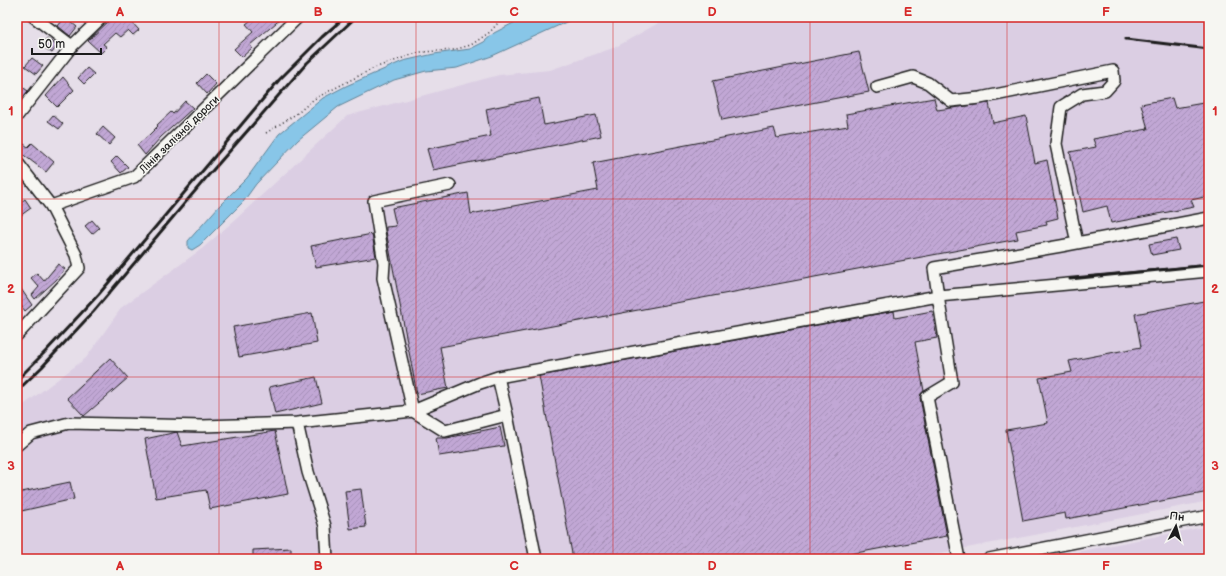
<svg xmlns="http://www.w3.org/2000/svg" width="1226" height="576" font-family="'Balsamiq Sans',sans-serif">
	<defs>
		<pattern id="building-hatch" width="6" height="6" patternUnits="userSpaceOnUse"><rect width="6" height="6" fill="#c1a7d5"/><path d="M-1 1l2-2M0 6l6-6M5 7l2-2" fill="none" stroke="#a58fb6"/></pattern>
	</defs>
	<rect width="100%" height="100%" fill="#e6dee9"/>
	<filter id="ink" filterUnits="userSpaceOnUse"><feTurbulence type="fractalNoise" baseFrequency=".025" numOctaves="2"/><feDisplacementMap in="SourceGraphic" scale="8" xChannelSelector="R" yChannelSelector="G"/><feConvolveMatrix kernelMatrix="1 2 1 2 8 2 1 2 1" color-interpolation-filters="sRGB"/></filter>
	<g filter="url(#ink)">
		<path fill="#dbcee3" d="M 669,17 L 1209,17 L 1209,501 L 910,559 L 17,559 L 17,410 L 86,358 L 122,307 L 203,248 L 236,219 L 347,116 L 499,75 L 550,70 L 616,47 Z
			M 1209,526 L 1209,559 L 1041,559 Z"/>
		<path fill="#88c6e8" stroke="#5d8296" d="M 525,17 L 577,17 L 492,56 L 457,68 L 426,71 L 394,80 L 338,107 L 298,140 L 256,184 L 243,202 L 200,245 L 192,250 L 188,248 L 188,241 L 220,205 L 247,178 L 279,134 L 323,98 L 346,86 L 403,61 L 434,54 L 470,49 L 484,42 L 494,33 Z"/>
		<path fill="url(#building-hatch)" stroke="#1c1c1c" d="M 65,17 L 77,27 L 70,36 L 58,26 Z
			M 113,17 L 127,17 L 139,30 L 133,35 L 128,30 L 120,37 L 115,33 L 103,44 L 107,47 L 101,53 L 88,41 Z
			M 255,17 L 283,17 L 250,45 L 252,48 L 242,57 L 234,49 L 253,32 L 246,24 Z
			M 47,38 L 57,46 L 52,53 L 41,45 Z
			M 859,52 L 869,92 L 722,120 L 713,81 Z
			M 32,58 L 43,66 L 36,74 L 25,66 Z
			M 87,68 L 94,74 L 84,84 L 78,78 Z
			M 206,74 L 216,84 L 207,94 L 197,83 Z
			M 63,77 L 74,90 L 57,107 L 46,96 Z
			M 17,83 L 28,91 L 22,98 L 17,94 Z
			M 539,98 L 544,125 L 596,115 L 601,136 L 433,170 L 427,149 L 491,136 L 486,109 Z
			M 934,98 L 937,110 L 989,103 L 993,123 L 1026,116 L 1035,163 L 1047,160 L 1058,218 L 1046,221 L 1047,225 L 1016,231 L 1018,239 L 440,347 L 448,388 L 417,394 L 386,231 L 386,227 L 396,226 L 392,208 L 468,193 L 471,214 L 598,190 L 593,163 L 774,128 L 777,138 L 848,126 L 846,114 Z
			M 1172,98 L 1175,108 L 1209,102 L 1209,196 L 1191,200 L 1194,207 L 1111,223 L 1107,206 L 1083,212 L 1070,152 L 1096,147 L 1093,139 L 1148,129 L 1141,104 Z
			M 185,101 L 193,108 L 161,137 L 145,155 L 137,145 L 149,135 L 158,126 L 157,125 L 171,112 L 173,114 Z
			M 53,115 L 63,124 L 59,129 L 48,121 Z
			M 103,127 L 115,138 L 109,145 L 97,134 Z
			M 17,139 L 28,147 L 32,143 L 54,162 L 46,172 L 17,150 Z
			M 117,156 L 128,167 L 121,173 L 111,162 Z
			M 25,199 L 31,208 L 17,218 L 17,205 Z
			M 92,220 L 99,228 L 92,234 L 85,226 Z
			M 372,234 L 376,257 L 316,267 L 311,246 Z
			M 1176,239 L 1179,250 L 1152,255 L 1149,244 Z
			M 58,264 L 65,269 L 56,280 L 35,299 L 32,295 L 39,287 L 31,278 L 37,273 L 44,281 Z
			M 17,283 L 32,305 L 25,311 L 17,300 Z
			M 1209,300 L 1209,492 L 1066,519 L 1065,513 L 1023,521 L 1006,430 L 1048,423 L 1039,378 L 1072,372 L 1069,361 L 1141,347 L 1135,314 Z
			M 894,311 L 895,318 L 932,311 L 937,338 L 915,342 L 924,391 L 921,394 L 920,398 L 947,536 L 824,559 L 573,559 L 539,376 Z
			M 312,313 L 317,343 L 239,357 L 233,327 Z
			M 110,358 L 128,378 L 84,416 L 67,398 Z
			M 316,377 L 322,403 L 275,414 L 269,387 Z
			M 500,427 L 504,446 L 439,456 L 436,438 L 447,438 Z
			M 275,431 L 288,494 L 210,509 L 206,490 L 156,498 L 145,439 L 177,432 L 182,446 Z
			M 70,482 L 74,499 L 17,512 L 17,493 Z
			M 361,489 L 366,527 L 350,529 L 345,491 Z
			M 291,548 L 291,559 L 253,559 L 253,550 Z"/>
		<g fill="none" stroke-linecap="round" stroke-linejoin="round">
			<g stroke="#1c1c1c" stroke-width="14">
				<path id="minor" d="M 34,17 L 72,46
					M 877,87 L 913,77 L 928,83 L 951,101 L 980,98 L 1113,71 L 1114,81 L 1105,91 L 1082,94 L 1061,107 L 1056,144 L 1077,243
					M 17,116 L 72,46 L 102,17
					M 17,162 L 51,206
					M 450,185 L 374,201 L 384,263 L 383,278 L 413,411 L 445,431 L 507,415
					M 17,335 L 79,268 L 76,255 L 51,206 L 134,177 L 298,17
					M 498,377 L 507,415 L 536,559
					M 17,445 L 31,433 L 69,423 L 202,426 L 297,423
					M 327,559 L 325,526 L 308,472 L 297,423 L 413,411 L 480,383 L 498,377 L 938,296 L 1209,271
					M 959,559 L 927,397 L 952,382 L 938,296 L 934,268 L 1061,246 L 1209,218
					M 989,559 L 1209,516"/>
			</g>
			<path stroke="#1c1c1c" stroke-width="1.5" stroke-dasharray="1 3" stroke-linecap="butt" d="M 266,133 L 299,112 L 314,99 L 374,68 L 420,52 L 453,50 L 471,45 L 490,32 L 503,17"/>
			<use href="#minor" stroke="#f6f6f2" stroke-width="11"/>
			<path stroke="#1c1c1c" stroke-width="3" d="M 1126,39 L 1209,49
				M 1070,279 L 1209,265
				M 17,380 L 46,351 L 99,294 L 279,80 L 322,37 L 345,17
				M 17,391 L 42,367 L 94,311 L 206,178 L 307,63 L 356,17"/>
		</g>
	</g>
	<path fill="none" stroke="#d62828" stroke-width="1" stroke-opacity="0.55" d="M 219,17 L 219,559M 416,17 L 416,559M 613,17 L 613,559M 810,17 L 810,559M 1007,17 L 1007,559M 17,199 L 1209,199M 17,377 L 1209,377"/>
	<g text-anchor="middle" stroke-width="3" stroke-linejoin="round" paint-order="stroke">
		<g font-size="11" fill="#1c1c1c" stroke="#f6f6f2">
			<text transform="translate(179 134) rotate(-44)" y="4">Лінія залізної дороги</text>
		</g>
	</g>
	<rect width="1226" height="576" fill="none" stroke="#f6f6f2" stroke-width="44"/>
	<g transform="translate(1176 526) rotate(6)" stroke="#f6f6f2" stroke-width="3" paint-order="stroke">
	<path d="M0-3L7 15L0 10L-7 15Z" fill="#1c1c1c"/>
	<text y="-6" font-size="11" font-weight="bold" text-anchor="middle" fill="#1c1c1c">Пн</text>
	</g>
	<path d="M32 48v6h69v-6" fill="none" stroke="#1c1c1c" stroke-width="2"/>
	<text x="38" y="48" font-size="12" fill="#1c1c1c" stroke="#f6f6f2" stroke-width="3" paint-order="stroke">50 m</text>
	<rect x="22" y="22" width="1182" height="532" fill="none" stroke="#d62828" stroke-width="1.5"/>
	<g font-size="13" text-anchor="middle" font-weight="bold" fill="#d62828">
		<text x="120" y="16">A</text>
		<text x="318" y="16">B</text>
		<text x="514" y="16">C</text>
		<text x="712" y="16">D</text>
		<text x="908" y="16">E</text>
		<text x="1106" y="16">F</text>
		<text x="11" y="115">1</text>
		<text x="1215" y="115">1</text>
		<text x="11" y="293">2</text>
		<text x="1215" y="293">2</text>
		<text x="11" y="470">3</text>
		<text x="1215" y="470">3</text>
		<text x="120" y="570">A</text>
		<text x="318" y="570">B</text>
		<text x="514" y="570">C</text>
		<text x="712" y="570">D</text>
		<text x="908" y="570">E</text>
		<text x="1106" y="570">F</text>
	</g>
</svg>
